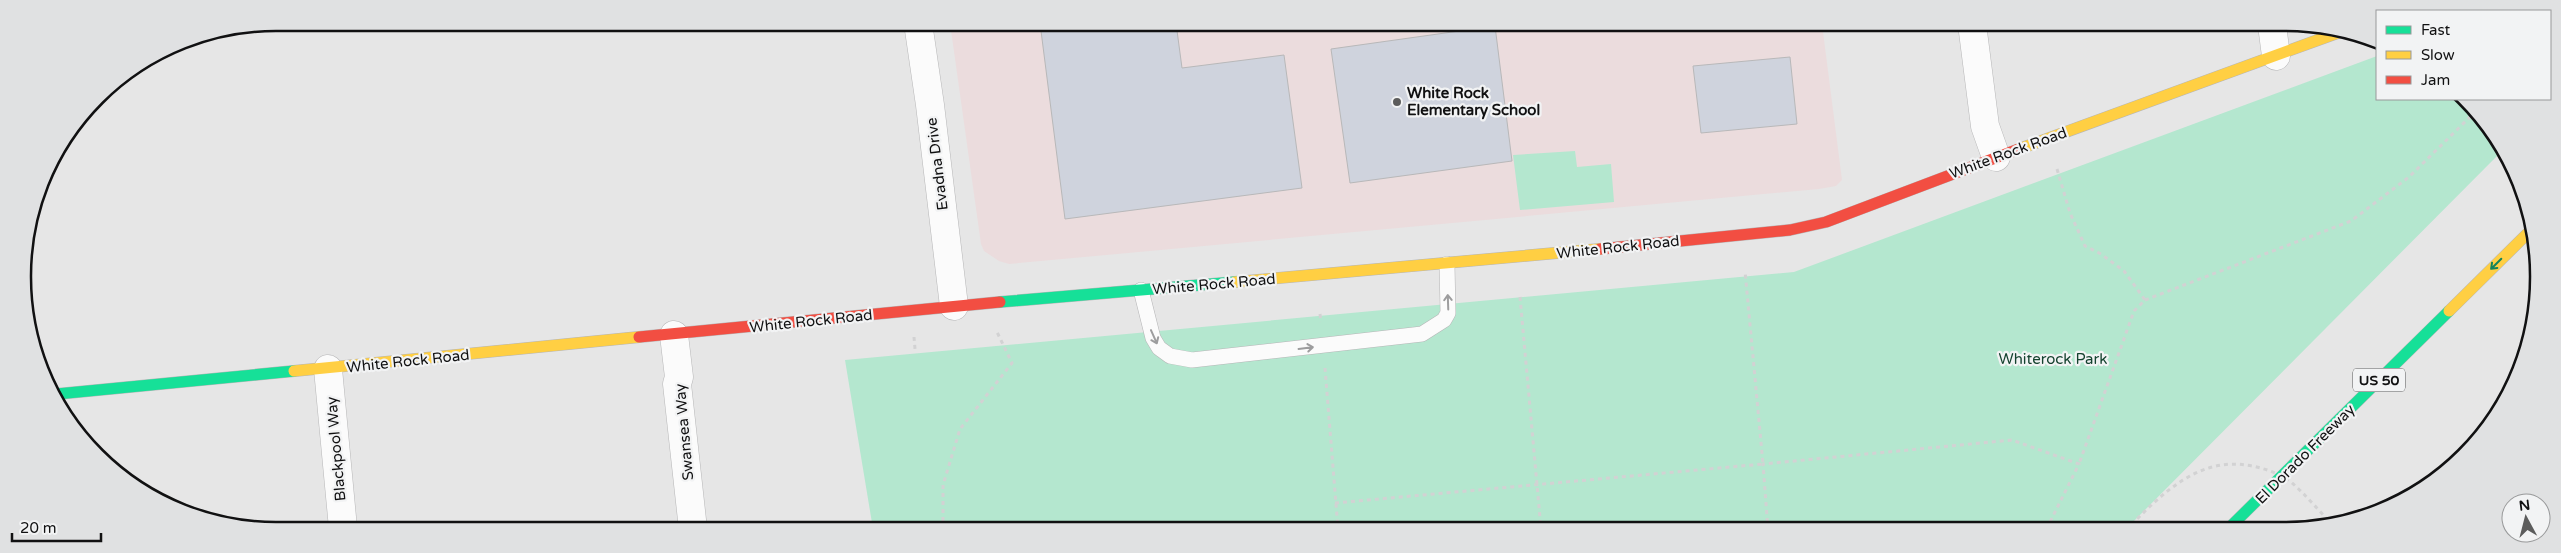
<svg xmlns="http://www.w3.org/2000/svg" width="2561" height="553" font-family="'Varela Round',sans-serif">
	<rect width="100%" height="100%" fill="#e6e6e6"/>
	<path fill="#ebdcdd" d="M 950,23 L 1822,24 L 1842,180 L 1836,186 L 1819,189 L 1009,264 L 999,261 L 984,251 L 981,244 Z"/>
	<path fill="#b4e7cf" d="M 2377,56 L 2377,99 L 2460,99 L 2486,122 L 2501,152 L 2125,530 L 873,529 L 845,360 L 1794,272 Z
		M 1575,151 L 1577,167 L 1611,164 L 1614,202 L 1520,210 L 1513,155 Z"/>
	<path fill="#cfd3dd" stroke="#b8b8b9" d="M 1040,23 L 1176,23 L 1182,68 L 1284,55 L 1302,188 L 1065,219 Z
		M 1495,26 L 1512,161 L 1350,183 L 1331,49 Z
		M 1790,57 L 1797,124 L 1701,133 L 1693,66 Z"/>
	<g fill="none" stroke-linecap="round" stroke-linejoin="round">
		<g stroke="#b6b6b7" stroke-width="16">
			<path id="lane" d="M 1141,290 L 1153,338 L 1159,348 L 1170,356 L 1192,360 L 1422,334 L 1444,320 L 1448,313 L 1447,264"/>
		</g>
		<g stroke="#b6b6b7" stroke-width="29">
			<path id="street" d="M 918,23 L 930,105 L 954,306
				M 1972,24 L 1985,126 L 1996,157
				M 2272,25 L 2276,56
				M 674,335 L 679,377 L 677,384 L 693,529
				M 328,369 L 343,528"/>
		</g>
		<g stroke="#b6b6b7" stroke-width="12">
			<path id="fast" d="M 1000,302 L 1235,282
				M 57,394 L 294,371
				M 2227,530 L 2449,311"/>
		</g>
		<g stroke="#b6b6b7" stroke-width="12">
			<path id="slow" d="M 2019,149 L 2340,32
				M 1235,282 L 1600,249
				M 2449,311 L 2531,230
				M 294,371 L 639,337"/>
		</g>
		<g stroke="#b6b6b7" stroke-width="12">
			<path id="jam" d="M 1600,249 L 1790,230 L 1826,222 L 2019,149
				M 639,337 L 1000,302"/>
		</g>
		<path stroke="#d2d2d3" stroke-width="3" stroke-dasharray="4 4" stroke-linecap="butt" d="M 2057,169 L 2070,213 L 2085,246 L 2101,254 L 2124,271 L 2145,300 L 2134,311 L 2079,464
			M 1520,297 L 1541,529
			M 2145,300 L 2351,221 L 2409,177 L 2475,112
			M 1320,314 L 1321,322
			M 914,337 L 915,349
			M 1325,368 L 1338,529
			M 1335,503 L 1763,464 L 1745,271
			M 943,529 L 943,485 L 960,429 L 1012,363 L 997,332
			M 1768,530 L 1763,464 L 2012,440 L 2079,464 L 2046,530"/>
		<use href="#lane" stroke="#fbfbfb" stroke-width="15"/>
		<use href="#street" stroke="#fbfbfb" stroke-width="28"/>
		<use href="#fast" stroke="#16e098" stroke-width="11"/>
		<use href="#slow" stroke="#ffcf43" stroke-width="11"/>
		<use href="#jam" stroke="#f24e42" stroke-width="11"/>
		<path stroke="#d2d2d3" stroke-width="3" stroke-dasharray="4 4" stroke-linecap="butt" d="M 2126,530 C 2161,495 2198,455 2252,466 C 2266,469 2279,473 2291,482 C 2305,494 2318,510 2331,523"/>
	</g>
	<defs><path id="oneway-shaft" d="M-6 0H5M1.5-3L5.5 0L1.5 3" fill="none" stroke-width="1.6" stroke-linecap="round" stroke-linejoin="round" transform="scale(1.25)"/></defs>
	<use stroke="#14835c" href="#oneway-shaft" transform="translate(2496 264) rotate(135)"/>
	<g stroke="#9d9d9e">
		<use href="#oneway-shaft" transform="translate(1448 302) rotate(-92)"/>
		<use href="#oneway-shaft" transform="translate(1154 337) rotate(66)"/>
		<use href="#oneway-shaft" transform="translate(1306 348) rotate(-7)"/>
	</g>
	<circle fill="#5c5c5c" stroke="#f2f3f4" stroke-width="2" cx="1397" cy="102" r="5"/>
	<g text-anchor="middle" stroke-width="4.5" stroke-linejoin="round" paint-order="stroke">
		<rect fill="#f2f3f4" stroke="#545556" stroke-width="1" x="2353" y="368.5" width="52" height="23" rx="4"/>
		<g font-size="14" font-weight="bold" fill="#111112">
			<text x="2379" y="385">US 50</text>
		</g>
		<g font-size="15" font-weight="bold" fill="#111112" stroke="#f2f3f4" text-anchor="start">
			<text x="1407" y="98">White Rock<tspan x="1407" dy="17">Elementary School</tspan></text>
		</g>
		<g font-size="15" fill="#111112" stroke="#f2f3f4">
			<text transform="translate(2008 153) rotate(-20)" y="5">White Rock Road</text>
			<text transform="translate(937 164) rotate(-97)" y="5">Evadna Drive</text>
			<text transform="translate(1618 247) rotate(-6)" y="5">White Rock Road</text>
			<text transform="translate(1214 284) rotate(-5)" y="5">White Rock Road</text>
			<text transform="translate(811 321) rotate(-6)" y="5">White Rock Road</text>
			<text transform="translate(408 361) rotate(-6)" y="5">White Rock Road</text>
			<text transform="translate(684 432) rotate(-95)" y="5">Swansea Way</text>
			<text transform="translate(336 449) rotate(-95)" y="5">Blackpool Way</text>
			<text transform="translate(2305 454) rotate(-45)" y="5">El Dorado Freeway</text>
		</g>
		<g font-size="15" fill="#14422f" stroke="#f2f3f4">
			<text x="2053" y="364">Whiterock Park</text>
		</g>
	</g>
	<path d="M0 0H2561V553H0ZM276 31H2285A245 245 0 0 1 2530 276V277A245 245 0 0 1 2285 522H276A245 245 0 0 1 31 277V276A245 245 0 0 1 276 31Z" fill="#e0e1e2" fill-rule="evenodd"/>
	<path fill="none" stroke="#111112" stroke-width="2.5" d="M276 31H2285A245 245 0 0 1 2530 276V277A245 245 0 0 1 2285 522H276A245 245 0 0 1 31 277V276A245 245 0 0 1 276 31Z"/>
	<rect x="2376" y="10" width="175" height="90" fill="#f2f3f4" stroke="#98999a"/>
	<rect x="2386" y="26" width="25" height="8" fill="#16e098" stroke="#98999a"/>
	<text x="2421" y="35" font-size="15" fill="#111112">Fast</text>
	<rect x="2386" y="51" width="25" height="8" fill="#ffcf43" stroke="#98999a"/>
	<text x="2421" y="60" font-size="15" fill="#111112">Slow</text>
	<rect x="2386" y="76" width="25" height="8" fill="#f24e42" stroke="#98999a"/>
	<text x="2421" y="85" font-size="15" fill="#111112">Jam</text>
	<g transform="translate(2526 518) rotate(353)"><circle r="24" fill="#f2f3f4" stroke="#98999a"/>
	<path d="M0-4L9 19L0 12L-9 19Z" fill="#5c5c5c"/>
	<text y="-8" font-size="14" font-weight="bold" text-anchor="middle" fill="#111112">N</text>
	</g>
	<path d="M12 533v8h89v-8" fill="none" stroke="#111112" stroke-width="2.5"/>
	<text x="20" y="533" font-size="15" fill="#111112" stroke="#f2f3f4" stroke-width="4" paint-order="stroke">20 m</text>
</svg>
